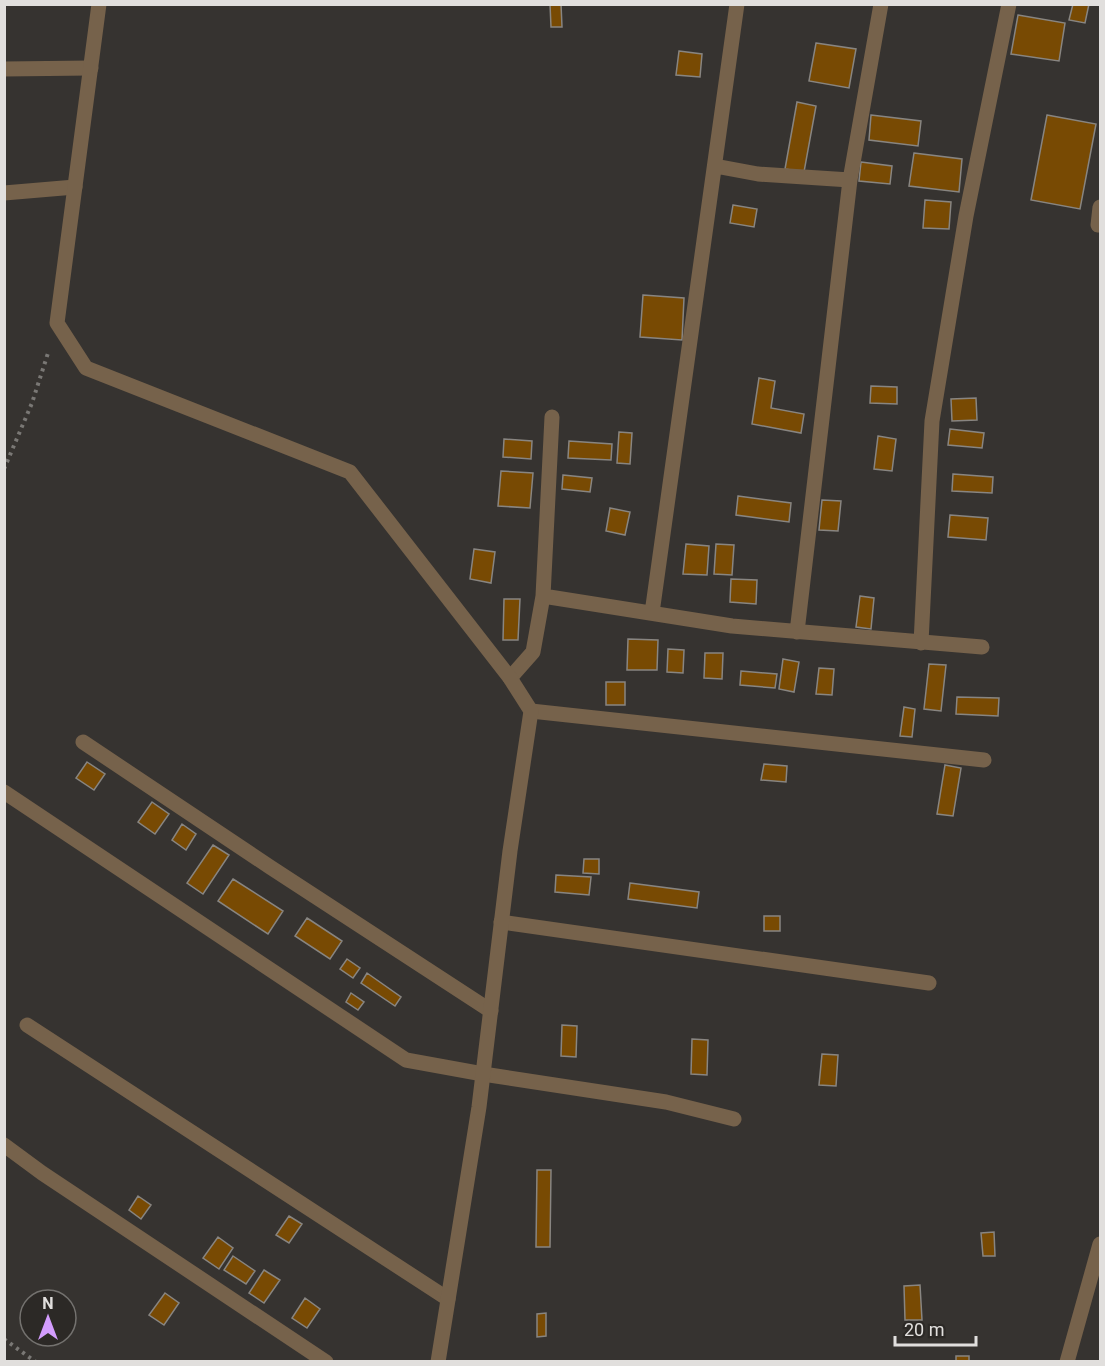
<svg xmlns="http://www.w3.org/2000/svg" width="1105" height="1366" font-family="Roboto,sans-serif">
	<rect width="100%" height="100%" fill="#363330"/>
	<path fill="#784a03" stroke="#888581" stroke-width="1.5" d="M 550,4 L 561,4 L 562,27 L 551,27 Z
		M 1073,4 L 1089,4 L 1085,23 L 1069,20 Z
		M 1018,15 L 1065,23 L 1059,61 L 1011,54 Z
		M 816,43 L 856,49 L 849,88 L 809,81 Z
		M 679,51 L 702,54 L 700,77 L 676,75 Z
		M 797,102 L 816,106 L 804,172 L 785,169 Z
		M 871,115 L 921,121 L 918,146 L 869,140 Z
		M 1047,115 L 1096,124 L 1080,209 L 1031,200 Z
		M 914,153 L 962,159 L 959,192 L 909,186 Z
		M 861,162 L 892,166 L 890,184 L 859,181 Z
		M 925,200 L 951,202 L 949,229 L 923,228 Z
		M 733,205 L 757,209 L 754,227 L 730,223 Z
		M 643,295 L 684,298 L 682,340 L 640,337 Z
		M 759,378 L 775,381 L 771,408 L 804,414 L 801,433 L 752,424 Z
		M 871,386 L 897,387 L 897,404 L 870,403 Z
		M 976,398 L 977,420 L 952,421 L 951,399 Z
		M 950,429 L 984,433 L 982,448 L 948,445 Z
		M 619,432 L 632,433 L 630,464 L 617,463 Z
		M 878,436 L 896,439 L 892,471 L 874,469 Z
		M 504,439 L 532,441 L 531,459 L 503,457 Z
		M 569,441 L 612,444 L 611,460 L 568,458 Z
		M 501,471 L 533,473 L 530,508 L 498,506 Z
		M 953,474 L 993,477 L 992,493 L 952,491 Z
		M 563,475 L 592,478 L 590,492 L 562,489 Z
		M 738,496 L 791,503 L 789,522 L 736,515 Z
		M 822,500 L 841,501 L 838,531 L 819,530 Z
		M 610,508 L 630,512 L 625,535 L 606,531 Z
		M 950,515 L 988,518 L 986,540 L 948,537 Z
		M 686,544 L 709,546 L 707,575 L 683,574 Z
		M 716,544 L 734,545 L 732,575 L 714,574 Z
		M 474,549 L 495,552 L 491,583 L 470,579 Z
		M 731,579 L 757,580 L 756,604 L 730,602 Z
		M 860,596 L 874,598 L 871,629 L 856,627 Z
		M 504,599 L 520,599 L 518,640 L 503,640 Z
		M 628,639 L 658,640 L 657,670 L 627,670 Z
		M 668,649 L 684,650 L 683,673 L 667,672 Z
		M 705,653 L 723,653 L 722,679 L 704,678 Z
		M 783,659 L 799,662 L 794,692 L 779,689 Z
		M 929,664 L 946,665 L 941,711 L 924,709 Z
		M 819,668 L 834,669 L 832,695 L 816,694 Z
		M 741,671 L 777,674 L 775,688 L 740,685 Z
		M 606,682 L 625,682 L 625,705 L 606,705 Z
		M 957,697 L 999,698 L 998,716 L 956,714 Z
		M 904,707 L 915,709 L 912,737 L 900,736 Z
		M 87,762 L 105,774 L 94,790 L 76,778 Z
		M 764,764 L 787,766 L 786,782 L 761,780 Z
		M 945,765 L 961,768 L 953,816 L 937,814 Z
		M 152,802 L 169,814 L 155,834 L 138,822 Z
		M 182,824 L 196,834 L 186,850 L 172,840 Z
		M 213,845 L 229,855 L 203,894 L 187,883 Z
		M 584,859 L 599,859 L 599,874 L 583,873 Z
		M 556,875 L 591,877 L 589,895 L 555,892 Z
		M 233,879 L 283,911 L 268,934 L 218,901 Z
		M 630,883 L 699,892 L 697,908 L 628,899 Z
		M 764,916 L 780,916 L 780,931 L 764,931 Z
		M 307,918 L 342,941 L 330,959 L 295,936 Z
		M 347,959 L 360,968 L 353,978 L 340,969 Z
		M 367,973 L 401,997 L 395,1006 L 361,983 Z
		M 351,993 L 364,1002 L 358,1010 L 346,1002 Z
		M 562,1025 L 577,1026 L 576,1057 L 561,1056 Z
		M 692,1039 L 708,1040 L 707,1075 L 691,1074 Z
		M 822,1054 L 838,1055 L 836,1086 L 819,1085 Z
		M 537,1170 L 551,1170 L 550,1247 L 536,1247 Z
		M 138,1196 L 151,1205 L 141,1219 L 129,1210 Z
		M 289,1216 L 302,1224 L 289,1243 L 276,1235 Z
		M 994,1232 L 995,1256 L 983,1256 L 981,1233 Z
		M 218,1237 L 233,1248 L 219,1269 L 203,1258 Z
		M 233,1256 L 255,1271 L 246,1284 L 224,1270 Z
		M 264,1270 L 280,1280 L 264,1303 L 249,1293 Z
		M 920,1285 L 922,1320 L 905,1320 L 904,1286 Z
		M 165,1293 L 179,1303 L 164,1325 L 149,1315 Z
		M 305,1298 L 320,1309 L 307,1328 L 292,1318 Z
		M 546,1313 L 546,1336 L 537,1337 L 537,1314 Z
		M 956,1356 L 969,1356 L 969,1362 L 956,1362 Z"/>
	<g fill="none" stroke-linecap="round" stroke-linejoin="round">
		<path stroke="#7a7875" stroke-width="4" stroke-dasharray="3 4.5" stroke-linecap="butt" d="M 4,469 L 32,403 L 49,350
			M 4,1339 L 36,1362"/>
		<path stroke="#76624b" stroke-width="15" d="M 4,69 L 91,68
			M 715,166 L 758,174 L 850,180
			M 4,193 L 75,187
			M 1100,207 L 1098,225 L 1100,225
			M 543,596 L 732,626 L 982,647
			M 652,613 L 737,4
			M 797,632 L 850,180 L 881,4
			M 921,643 L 932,421 L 966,216 L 1009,4
			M 510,678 L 533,652 L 543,596 L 552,417
			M 531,711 L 984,760
			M 83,742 L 270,867 L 491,1011
			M 4,792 L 406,1060 L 483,1074 L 666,1102 L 734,1119
			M 501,922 L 929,983
			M 27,1025 L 448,1299
			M 4,1145 L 42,1173 L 326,1362
			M 1067,1362 L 1100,1244"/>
		<path stroke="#76624b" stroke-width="15" d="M 99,4 L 57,323 L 86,368 L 350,472 L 510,678 L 531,711 L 510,851 L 479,1107 L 438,1362"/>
	</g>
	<rect width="1105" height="1366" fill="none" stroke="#e1dfdd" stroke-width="12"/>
	<g transform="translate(48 1318)"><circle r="28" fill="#2c2926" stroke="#74726f" stroke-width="1.5"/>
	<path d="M0-4.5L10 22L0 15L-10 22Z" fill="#d39cfd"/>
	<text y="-9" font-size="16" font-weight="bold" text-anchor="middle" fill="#e1dfdd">N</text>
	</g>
	<path d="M895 1336v9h81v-9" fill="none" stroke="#e1dfdd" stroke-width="3"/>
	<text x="904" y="1336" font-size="18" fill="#e1dfdd" stroke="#2c2926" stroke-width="4.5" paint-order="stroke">20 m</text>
</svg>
